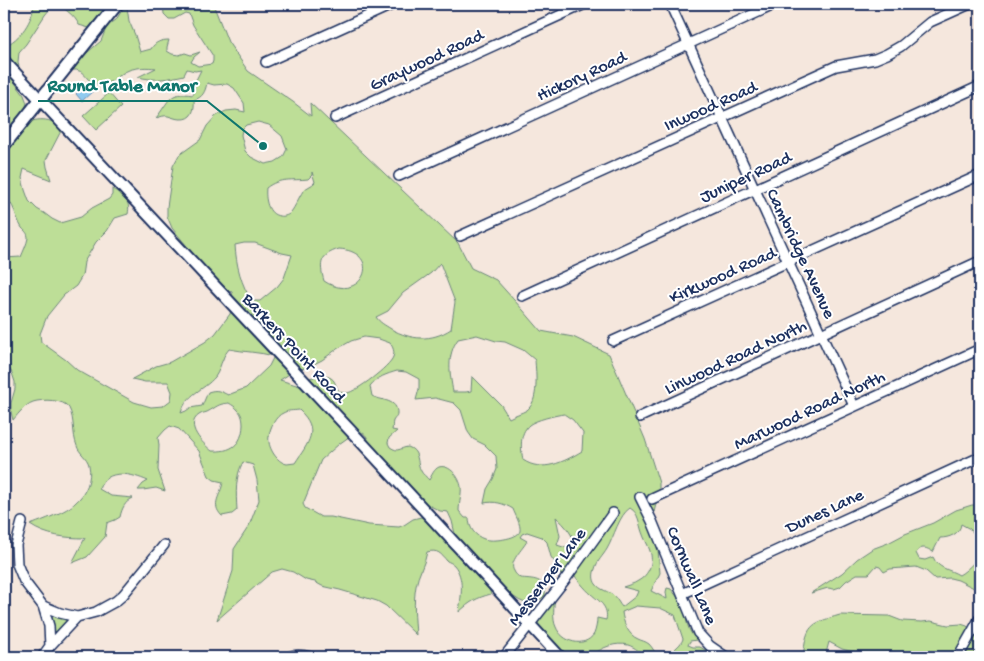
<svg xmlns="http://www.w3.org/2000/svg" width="984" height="661" font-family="'Gochi Hand',sans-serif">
	<rect width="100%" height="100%" fill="#f5e7dd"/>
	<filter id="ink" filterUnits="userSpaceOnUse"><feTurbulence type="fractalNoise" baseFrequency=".02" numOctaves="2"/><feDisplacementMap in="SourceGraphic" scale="10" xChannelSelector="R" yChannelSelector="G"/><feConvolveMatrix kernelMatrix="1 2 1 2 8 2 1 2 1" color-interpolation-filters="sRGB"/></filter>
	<g filter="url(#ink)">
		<path fill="#bdde97" stroke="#6c867a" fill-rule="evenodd" d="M 34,4 L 54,4 L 45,15 L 26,44 L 19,52 L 18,62 L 20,72 L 4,57 L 4,46 C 20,40 33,20 34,4 Z
			M 58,4 L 95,4 L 99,5 L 109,4 L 97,23 L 89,28 L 79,25 C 75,16 66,10 58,4 Z
			M 163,4 L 213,4 L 228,42 L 248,71 L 293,102 L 311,116 L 310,103 L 458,243 L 471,268 L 496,280 L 523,310 L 541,331 L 573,337 L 609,354 L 645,439 L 659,483 L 659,491 L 652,521 L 658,550 L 660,573 L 651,591 L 667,599 L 666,592 L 667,588 L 671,589 C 675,594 680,600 683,606 C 687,619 686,630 697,640 L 690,641 L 688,645 L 693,647 L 700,647 L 717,657 L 669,657 C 672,649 680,647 683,639 L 675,615 L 660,608 L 636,606 L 622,612 C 623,622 628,635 638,639 C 642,641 645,641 649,644 C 653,648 655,653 658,657 L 646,657 C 641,653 635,647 628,645 C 616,642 602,647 593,655 L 598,656 L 605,655 L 604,657 L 560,657 L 545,642 L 535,639 L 537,634 L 544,630 L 536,626 L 529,625 L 555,597 C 554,606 552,619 556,627 C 562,642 584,649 594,634 C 596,629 597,623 597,618 L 606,620 C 609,607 599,601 591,594 C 586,590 576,578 573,573 C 572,569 572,565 572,561 L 566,571 L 561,576 L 558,567 L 551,557 L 547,542 L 542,537 L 527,532 L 522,534 L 520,537 L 527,541 C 523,549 508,562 514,571 C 515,574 518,576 520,578 C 532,579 547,578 545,595 C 541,599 536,603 531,604 C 515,604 500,581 485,580 L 491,594 C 476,598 470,602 459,612 C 461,597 465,578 454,565 C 452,563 449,562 447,561 C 441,554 438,549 427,552 C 425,564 418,574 416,586 C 413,602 415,619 416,635 L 386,606 L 377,601 L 340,590 L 322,586 L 315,582 L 306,580 L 293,572 L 282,569 L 272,572 L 217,620 L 233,571 L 234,549 L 249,526 L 259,500 L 257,480 L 253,465 L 243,462 C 235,476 236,494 237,510 L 232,514 L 222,516 C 210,504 221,496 223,482 L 214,480 L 209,476 L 199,451 L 179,429 L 170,426 L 165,430 L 158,438 L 159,445 L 158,470 L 165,491 L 156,488 L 143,490 L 138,490 L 143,484 L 148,481 C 132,474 107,467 99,489 L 111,496 L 133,498 C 125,502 122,508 120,517 L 115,520 L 107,523 L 105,537 L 87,557 L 72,563 L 85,538 C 66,538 46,536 30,525 C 41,521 68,511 75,503 C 86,494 92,479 89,465 C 87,457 79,453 77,446 C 72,434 75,420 69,408 C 64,399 42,399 33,402 C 25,405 19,413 13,420 L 11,412 L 11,403 L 15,389 L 15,382 L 12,373 L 4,360 L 5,310 L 4,258 L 21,257 C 23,252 27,244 28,238 C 28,233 25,231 22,228 C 15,217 15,204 4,196 L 4,149 C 9,143 19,129 26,124 C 36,117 57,118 61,131 L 46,160 L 47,167 L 51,180 L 24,169 L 22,178 L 25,190 L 29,201 L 37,209 L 44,213 L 52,219 L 60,223 L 81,217 L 92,208 L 109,199 L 112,195 L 112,189 C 123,194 131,201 128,214 L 115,218 L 107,231 L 96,242 L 84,262 L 82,276 L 76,286 L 64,295 L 47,316 L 40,334 L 41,342 L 66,360 L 77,370 L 134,402 L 151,407 L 163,406 L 171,400 L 172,392 L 168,382 L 145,382 L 132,379 L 156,366 L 170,362 L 205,342 L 215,334 L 230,314 L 233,299 L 232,292 L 214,284 L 201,271 L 191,251 L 172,228 L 167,216 L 167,207 L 173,166 L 179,155 L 200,140 L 207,126 L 216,116 L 226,111 L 236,110 L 245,112 L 244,103 L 234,88 L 227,84 L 214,85 L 207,83 C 205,92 203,97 194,100 C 195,110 192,120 180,119 C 176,119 172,117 168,116 C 165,115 160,117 156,118 C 170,101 168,91 193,95 L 196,80 L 201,70 L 195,71 L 187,69 L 184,75 C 168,79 154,81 138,77 L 156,68 C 147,67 138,67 129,70 C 118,74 115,83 101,84 C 84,85 88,68 71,70 L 82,57 L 101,41 L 107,26 L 116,20 L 122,10 L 127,7 L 129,21 L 135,35 L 140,52 L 151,49 C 155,42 161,40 169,40 L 167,47 L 167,51 L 172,54 L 179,55 L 185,53 L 191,55 L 200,52 L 194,57 L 191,62 L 198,66 L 212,64 L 213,61 L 213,56 L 193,25 L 189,14 L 185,13 L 174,19 L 169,19 L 164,14 ZM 258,122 L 269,125 L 282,136 L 287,149 L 283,157 L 275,162 L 265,164 L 251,157 L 245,151 L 241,135 L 242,129 L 246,125 ZM 312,172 L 315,182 C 312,186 306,187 303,191 C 299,197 295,207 291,212 C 289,215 284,217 280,216 C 267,215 265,198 266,188 C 280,177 292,181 308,179 L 312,175 ZM 244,243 L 255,243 L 282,253 L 292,255 L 284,278 L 277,287 L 260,301 L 252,301 C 241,285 236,264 235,245 ZM 339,249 C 385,252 362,306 324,281 C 319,263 320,255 339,249 ZM 440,263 L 455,302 L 451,329 C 431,342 411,340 391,329 C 385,325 380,323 376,317 L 388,311 L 403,293 L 431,273 ZM 477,335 L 496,341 L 505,342 L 523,350 L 535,360 C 536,374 539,401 527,410 C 522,413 514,415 509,418 L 501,405 L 472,376 L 471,391 L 466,392 L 453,392 C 450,374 446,356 458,339 ZM 364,337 L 379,339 L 390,343 C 393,347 395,352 393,357 C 390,366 356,392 347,393 C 334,394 338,382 331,378 C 325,374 315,377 308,378 L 316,391 L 280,380 L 294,371 L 308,367 L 322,360 L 337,349 L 351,341 ZM 229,349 C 244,352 259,352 274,356 L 269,366 L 246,388 L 228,395 C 220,391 217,389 208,392 L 202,406 L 190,408 L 186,411 L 181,413 C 187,393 203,391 215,377 C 219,372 220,365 223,359 C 224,355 227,352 229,349 ZM 397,371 L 406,372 L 419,379 L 419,389 L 416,400 L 435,398 L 454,403 L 461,410 L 468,432 L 473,439 L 485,445 L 496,456 L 497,469 L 493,479 L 487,489 L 484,503 C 495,501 503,503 513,509 C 515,515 521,524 520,531 C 518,539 491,542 484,539 C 475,536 469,528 469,518 L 465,518 L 459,511 C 459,503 462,493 461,487 C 460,478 450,464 439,467 C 434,469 432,475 429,480 C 427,477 422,474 421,471 C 416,462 420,451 408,447 C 399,448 399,453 390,447 L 388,443 L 389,438 L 397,431 L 392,430 C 393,427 392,424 393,421 C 395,417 397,418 397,414 C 398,399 381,401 372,396 L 370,386 C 377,377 387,374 397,371 ZM 229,403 C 232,405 236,407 238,410 C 242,414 243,420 243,425 C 242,445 231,452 212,451 C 203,444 184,425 199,415 C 202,413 204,413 207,412 C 217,407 217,404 229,403 ZM 299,410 C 321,430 308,443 295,463 C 292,463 290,464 287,464 C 276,462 267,446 269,436 C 270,427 276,416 283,413 C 288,410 293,411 299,410 ZM 564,414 L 573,420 L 583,433 L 582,451 C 564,462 542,473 523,460 C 521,449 519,434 529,425 C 535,420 556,415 564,414 ZM 361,432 C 368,435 368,440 370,447 L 419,500 L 440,511 L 448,512 L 452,521 L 455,534 L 446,535 L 427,520 L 421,517 L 413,519 L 404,525 L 399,527 L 369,525 L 331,517 L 321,517 L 305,508 L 303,504 L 321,460 L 339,444 L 353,434 ZM 630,508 C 639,513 639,524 642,532 C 644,539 648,544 650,551 C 654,562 649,575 638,581 C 634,584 628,585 623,587 L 638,591 L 636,596 L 622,607 C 619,604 617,598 613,595 C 608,591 600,590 596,584 C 593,580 593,574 595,569 C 597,561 603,556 607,549 C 614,537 619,515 630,508 ZM 556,517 C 565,525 575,536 575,548 L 563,547 L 557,545 L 560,536 Z
			M 4,68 L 24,95 L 27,103 L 24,112 L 19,120 L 14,124 L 4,141 Z
			M 109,93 L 121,107 L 96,130 L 83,116 Z
			M 972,505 L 980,505 L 980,540 L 970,529 L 961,524 C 960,534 949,538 940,538 L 933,552 C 927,548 921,545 916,553 L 919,559 L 925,560 L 933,557 C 938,569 949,569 959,575 C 968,570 972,563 980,558 L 980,591 L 958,580 L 950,578 L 935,579 L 926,571 L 916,567 L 890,569 L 884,572 L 880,567 L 876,566 L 869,574 L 857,574 L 846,581 L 840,587 L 834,589 L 828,588 L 811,593 L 842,573 L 857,559 L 872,549 L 888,543 L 905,534 L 933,523 L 956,510 Z
			M 48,611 L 72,619 L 53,639 Z
			M 840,615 L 889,616 L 902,621 L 922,622 L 931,621 L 948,625 L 961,624 L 967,626 L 976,633 L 980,631 L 980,642 L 975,651 L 974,657 L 855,657 L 857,653 L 842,649 L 829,642 L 825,657 L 803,657 C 807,625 809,624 840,615 Z"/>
		<path fill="#90caef" stroke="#618cb5" d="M 89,82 L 95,89 L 82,101 L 76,94 Z"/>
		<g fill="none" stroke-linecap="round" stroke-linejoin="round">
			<g stroke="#1b2f5e" stroke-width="12">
				<path id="minor" d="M 670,4 L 854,406
					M 266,62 L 394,4
					M 335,118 L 585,4
					M 399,176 L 776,4
					M 460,236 L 836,66 L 875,59 L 887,54 L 901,46 L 930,22 L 970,4
					M 522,296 L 980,86
					M 613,341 L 980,175
					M 640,417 L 980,261
					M 640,497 L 652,521 L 698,633 L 710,646 L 726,657
					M 652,499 L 980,349
					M 22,522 L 16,545 L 17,564 L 24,581 L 43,606 L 49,626 L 50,646
					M 682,594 L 980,457
					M 43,606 L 60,613 L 77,617
					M 42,657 L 50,646 L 77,617 L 96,612 L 105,607 L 116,601 L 123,595 L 164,545
					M 288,657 C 296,654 303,655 311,657
					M 504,657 L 564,581 L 613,513
					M 958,657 L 980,618"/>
			</g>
			<g stroke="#1b2f5e" stroke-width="14">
				<path id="tertiary" d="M 4,61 L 364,445 L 560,657"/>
			</g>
			<g stroke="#1b2f5e" stroke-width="15">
				<path id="secondary" d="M 4,145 L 117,4"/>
			</g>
			<use href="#minor" stroke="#fff" stroke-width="9"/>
			<use href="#tertiary" stroke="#fff" stroke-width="10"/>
			<use href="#secondary" stroke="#fff" stroke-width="11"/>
		</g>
	</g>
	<g text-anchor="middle" stroke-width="4" stroke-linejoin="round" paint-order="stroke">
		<g font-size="18" fill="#1b2f5e" stroke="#fff">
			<text transform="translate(426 59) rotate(-25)" y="6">Graywood Road</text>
			<text transform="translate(581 75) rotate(-25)" y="6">Hickory Road</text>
			<text transform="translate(710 105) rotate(-24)" y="6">Inwood Road</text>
			<text transform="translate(745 176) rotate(-25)" y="6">Juniper Road</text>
			<text transform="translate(802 253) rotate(65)" y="6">Cambridge Avenue</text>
			<text transform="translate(722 274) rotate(-24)" y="6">Kirkwood Road</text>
			<text transform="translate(295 347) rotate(47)" y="6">Barkers Point Road</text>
			<text transform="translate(735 356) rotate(-25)" y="6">Linwood Road North</text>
			<text transform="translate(809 409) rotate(-25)" y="6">Marwood Road North</text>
			<text transform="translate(824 510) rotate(-25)" y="6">Dunes Lane</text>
			<text transform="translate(693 575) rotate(67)" y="6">Cornwall Lane</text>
			<text transform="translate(546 576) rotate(-53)" y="6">Messenger Lane</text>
		</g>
	</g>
	<path fill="none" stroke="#0f766e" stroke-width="2" d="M263 146L207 101H38"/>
	<circle fill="#0f766e" stroke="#fff" stroke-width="2" cx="263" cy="146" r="5"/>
	<g font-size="19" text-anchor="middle" font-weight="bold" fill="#0f766e" stroke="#fff" stroke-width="4" stroke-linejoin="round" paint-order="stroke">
		<text x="122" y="91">Round Table Manor</text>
	</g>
	<rect width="984" height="661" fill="none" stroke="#fff" stroke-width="20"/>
	<rect x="10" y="10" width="964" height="641" fill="none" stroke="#1b2f5e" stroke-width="2" filter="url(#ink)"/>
</svg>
